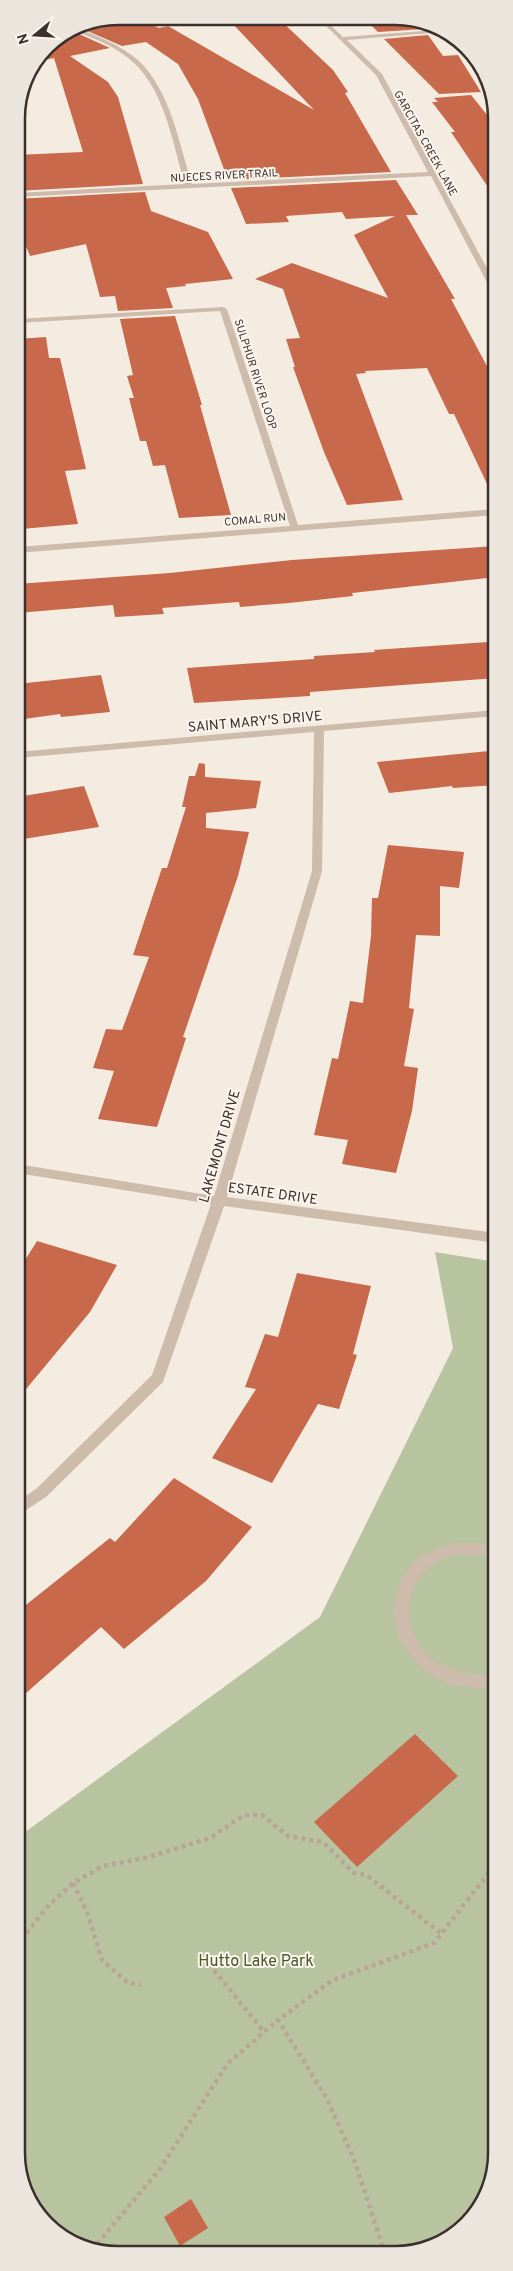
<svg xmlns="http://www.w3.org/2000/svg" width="513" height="2271" font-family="Overpass,sans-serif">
	<rect width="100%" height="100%" fill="#f4ebe1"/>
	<path fill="#b8c4a0" d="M 435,1252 L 496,1262 L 497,2160 L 489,2192 L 467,2225 L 408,2254 L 98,2253 L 42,2220 L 17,2166 L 17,1838 L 320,1617 L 453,1348 Z"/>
	<path fill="#c8694b" d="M 118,16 L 134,16 L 159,28 L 168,26 L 314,110 L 230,21 L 278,18 L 333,70 L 348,92 L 345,93 L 391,172 L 228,180 L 198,99 L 178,64 L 146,42 L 122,46 L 76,26 Z
		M 365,19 L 418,20 L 424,29 L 378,32 Z
		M 70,30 L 110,48 L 70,56 L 108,82 L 118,97 L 143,184 L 16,191 L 16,155 L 83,152 L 54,58 L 35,62 L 46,46 Z
		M 428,35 L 443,56 L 458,55 L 481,92 L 439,94 L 384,39 Z
		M 471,95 L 496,126 L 496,199 L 451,132 L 455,132 L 432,102 L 438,102 L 434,98 Z
		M 396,180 L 418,215 L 406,215 L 455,299 L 451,299 L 496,383 L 496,503 L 454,414 L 449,414 L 427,368 L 365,371 L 366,373 L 356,374 L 403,500 L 347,505 L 324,452 L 293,367 L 295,367 L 286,339 L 300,338 L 283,289 L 255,279 L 292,263 L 388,298 L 354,235 L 395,216 L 346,219 L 342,212 L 286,216 L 289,222 L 246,224 L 231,188 Z
		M 145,192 L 151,211 L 208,232 L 233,279 L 185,284 L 186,286 L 166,288 L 173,308 L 118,311 L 115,296 L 100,297 L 86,244 L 30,256 L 16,222 L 16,199 Z
		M 175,316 L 202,405 L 200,405 L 231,515 L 179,518 L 165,465 L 153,466 L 146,441 L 140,441 L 129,398 L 134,398 L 127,376 L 133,375 L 120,319 Z
		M 46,337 L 49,358 L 60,358 L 86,469 L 65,471 L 78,524 L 21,529 L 17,508 L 17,339 Z
		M 496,546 L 496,577 L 352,593 L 353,596 L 289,603 L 240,607 L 239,602 L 162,608 L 164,614 L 115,617 L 113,605 L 17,613 L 17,584 L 170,573 L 292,560 Z
		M 488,642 L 496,658 L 496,678 L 310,692 L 310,696 L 194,703 L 187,668 L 314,659 L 314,656 L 375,652 L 374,650 Z
		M 101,675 L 110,712 L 61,717 L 60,714 L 17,720 L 17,684 Z
		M 489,751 L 496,770 L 496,785 L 453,788 L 452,786 L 389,793 L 377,762 Z
		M 199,763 L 205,764 L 205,777 L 261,781 L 256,808 L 206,813 L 206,828 L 249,832 L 238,876 L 183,1037 L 186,1038 L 157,1127 L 98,1119 L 114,1071 L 93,1068 L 106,1029 L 122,1030 L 149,957 L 133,955 L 162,868 L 167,868 L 186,807 L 182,807 L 189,776 L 195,776 Z
		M 84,786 L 99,827 L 17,840 L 17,797 Z
		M 388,845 L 464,852 L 459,888 L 440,886 L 440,936 L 416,935 L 409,1008 L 414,1009 L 404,1066 L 418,1068 L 412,1111 L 396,1173 L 342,1164 L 348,1140 L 314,1135 L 332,1058 L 338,1059 L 350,1001 L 363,1003 L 371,936 L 372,898 L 378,898 Z
		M 37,1241 L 117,1265 L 90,1312 L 17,1400 L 17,1273 Z
		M 297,1273 L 371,1286 L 353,1354 L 357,1355 L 339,1409 L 318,1404 L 272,1483 L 212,1458 L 256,1389 L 245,1387 L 265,1334 L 278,1337 Z
		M 174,1478 L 252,1527 L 206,1581 L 124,1649 L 101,1627 L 17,1701 L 17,1612 L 110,1538 L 115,1542 Z
		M 415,1734 L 458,1776 L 357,1867 L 314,1822 Z
		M 191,2199 L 208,2228 L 180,2246 L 164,2217 Z"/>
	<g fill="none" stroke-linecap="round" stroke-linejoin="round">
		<path stroke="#b9a596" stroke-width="4.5" stroke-dasharray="4 4" stroke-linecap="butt" d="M 493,1708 L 496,1739
			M 73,1883 L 87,1912 L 102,1960 L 127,1982 L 141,1985
			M 17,1946 L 47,1907 L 73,1883 L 103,1866 L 149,1857 L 210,1838 L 244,1815 L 262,1815 L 288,1836 L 323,1842 L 354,1873 L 366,1875 L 442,1934
			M 209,1964 L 264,2032
			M 92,2250 L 160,2169 L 227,2064 L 278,2020
			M 385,2254 L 355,2162 L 327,2099 L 278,2020 L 333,1980 L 434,1943 L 495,1865 L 496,1849"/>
		<path fill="#cdbbac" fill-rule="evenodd" d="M 454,1542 L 496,1544 L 496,1556 C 483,1556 466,1552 454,1555 C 412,1566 396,1611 421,1646 C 424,1650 427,1655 431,1658 C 451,1673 473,1674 496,1677 L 496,1691 L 448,1684 L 419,1667 L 398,1638 L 393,1610 L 401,1578 L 419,1556 Z"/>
		<path fill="#cdbbac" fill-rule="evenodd" d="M 318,18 L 324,19 L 343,37 L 437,30 L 442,32 L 347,40 L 382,74 L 496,285 L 496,294 L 492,292 L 431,176 L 16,197 L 16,193 L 185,184 C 173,146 166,94 135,64 C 118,47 93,38 71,29 L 74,27 C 97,36 121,45 139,61 C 171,92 179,144 192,184 L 428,172 L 376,75 Z
			M 223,307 L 227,309 L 298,525 L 496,509 L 496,515 L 17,553 L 17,547 L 290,526 L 220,311 L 17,323 L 17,319 Z
			M 496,710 L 496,716 L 324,731 L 322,871 L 227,1197 L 496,1233 L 496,1243 L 224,1206 L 163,1382 L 46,1497 L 17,1516 L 17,1502 L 36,1489 L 152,1375 L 211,1204 L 17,1173 L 17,1164 L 214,1196 L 312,871 L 314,732 L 17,758 L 17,752 Z"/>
	</g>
	<g text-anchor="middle" stroke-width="4" stroke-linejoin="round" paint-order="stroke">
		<g font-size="11" fill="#3b302b" stroke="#fbf5ee">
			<text transform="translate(426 143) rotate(61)" y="4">GARCITAS CREEK LANE</text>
			<text transform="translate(224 175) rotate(-3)" y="4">NUECES RIVER TRAIL</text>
			<text transform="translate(256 374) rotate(72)" y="4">SULPHUR RIVER LOOP</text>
			<text transform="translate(255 519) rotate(-5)" y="4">COMAL RUN</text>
		</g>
		<g font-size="14" fill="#3b302b" stroke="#fbf5ee">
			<text transform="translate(255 721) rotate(-5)" y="5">SAINT MARY'S DRIVE</text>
			<text transform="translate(219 1146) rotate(-74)" y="5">LAKEMONT DRIVE</text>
			<text transform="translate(273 1193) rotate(8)" y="5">ESTATE DRIVE</text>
		</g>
		<g font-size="16" fill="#4a5a2e" stroke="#fbf5ee">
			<text x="256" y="1966">Hutto Lake Park</text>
		</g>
	</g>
	<path d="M0 0H513V2271H0ZM118 25H395A93 93 0 0 1 488 118V2153A93 93 0 0 1 395 2246H118A93 93 0 0 1 25 2153V118A93 93 0 0 1 118 25Z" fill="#ece5de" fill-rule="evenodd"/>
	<path fill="none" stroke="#3b302b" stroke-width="2.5" d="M118 25H395A93 93 0 0 1 488 118V2153A93 93 0 0 1 395 2246H118A93 93 0 0 1 25 2153V118A93 93 0 0 1 118 25Z"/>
	<g transform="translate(35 35) rotate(252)" stroke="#fbf5ee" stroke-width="4" paint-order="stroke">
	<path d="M0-4L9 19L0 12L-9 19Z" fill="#3b302b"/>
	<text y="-8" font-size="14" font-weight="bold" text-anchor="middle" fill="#3b302b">N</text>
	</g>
</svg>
